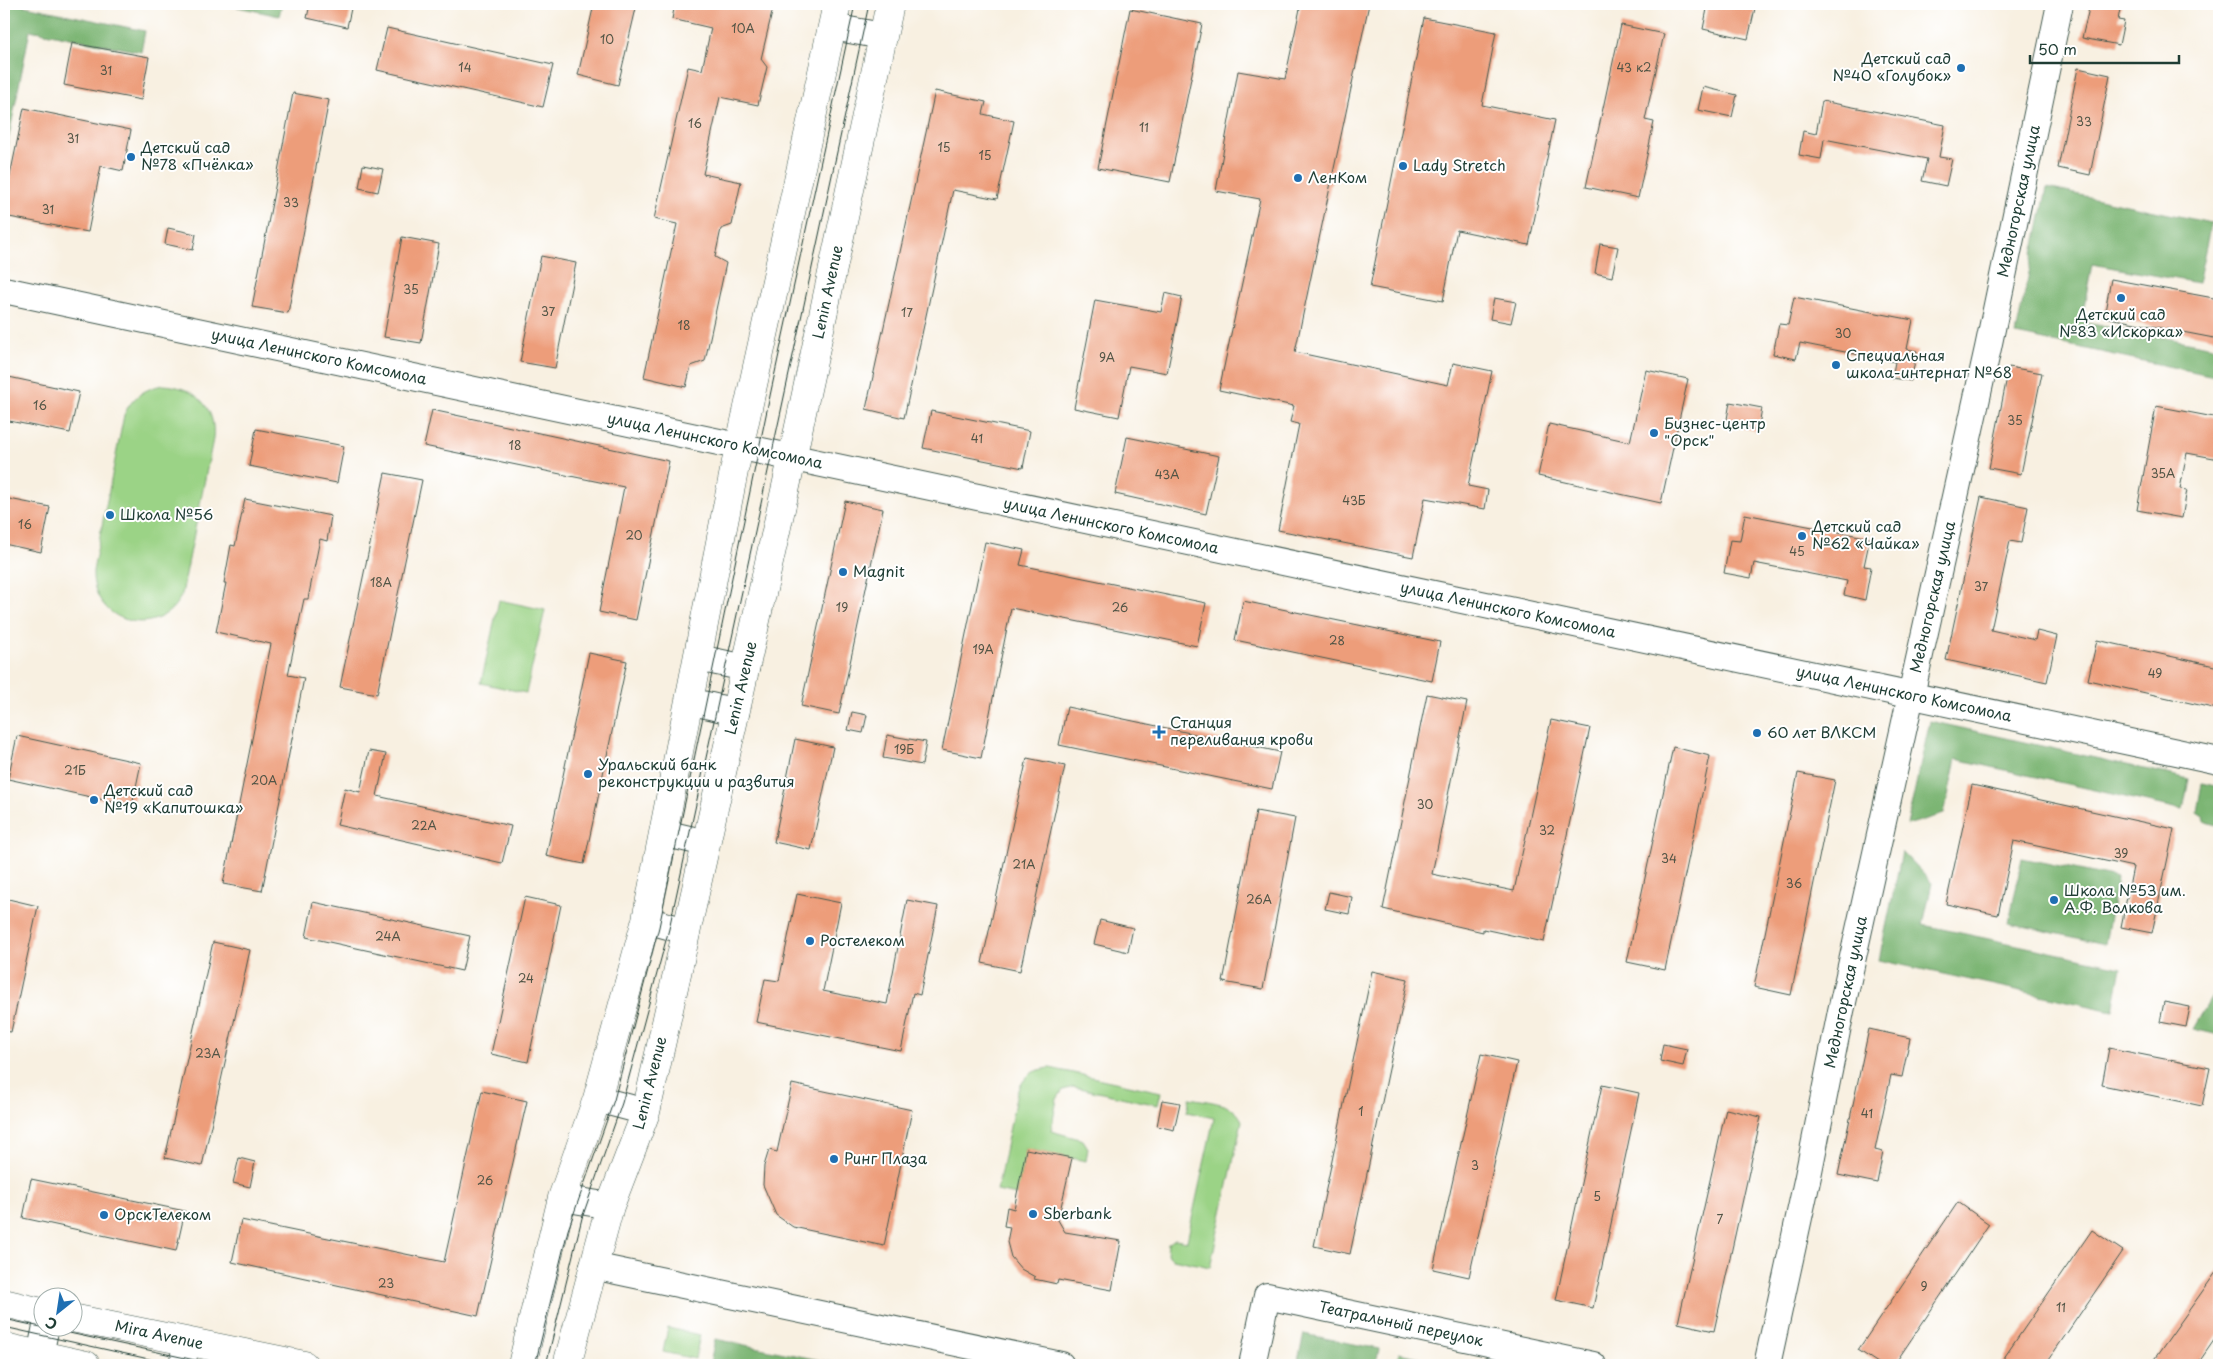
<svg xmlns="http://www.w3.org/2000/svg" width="2223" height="1369" font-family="'Playpen Sans',sans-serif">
	<rect width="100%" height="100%" fill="#fff"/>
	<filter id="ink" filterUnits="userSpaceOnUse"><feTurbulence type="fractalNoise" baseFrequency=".02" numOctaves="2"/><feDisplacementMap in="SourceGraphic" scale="10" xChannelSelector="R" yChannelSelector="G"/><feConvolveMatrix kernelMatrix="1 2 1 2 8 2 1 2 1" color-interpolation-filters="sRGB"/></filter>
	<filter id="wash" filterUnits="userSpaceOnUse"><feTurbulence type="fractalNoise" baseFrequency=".0096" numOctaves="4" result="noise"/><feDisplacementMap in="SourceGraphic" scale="20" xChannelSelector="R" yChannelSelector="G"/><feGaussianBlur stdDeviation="1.12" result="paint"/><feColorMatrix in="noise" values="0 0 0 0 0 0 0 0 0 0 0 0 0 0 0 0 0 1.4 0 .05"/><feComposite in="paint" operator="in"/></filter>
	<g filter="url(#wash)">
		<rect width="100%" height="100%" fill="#f8f0e1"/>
		<path fill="#9bd386" stroke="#5d885d" d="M 163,385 C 194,386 217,407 213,439 L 182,594 C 160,642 91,624 93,571 L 124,415 C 131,398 145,388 163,385 Z
			M 499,600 L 545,610 L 526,693 L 481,683 Z
			M 1050,1068 L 1161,1092 L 1158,1105 L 1074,1087 L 1063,1090 L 1057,1099 L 1051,1131 L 1083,1140 L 1088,1148 L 1086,1161 L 1026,1149 L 1017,1195 L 997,1191 L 1017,1092 C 1026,1075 1031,1070 1050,1068 Z
			M 1190,1098 C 1209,1102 1234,1102 1242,1121 L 1210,1267 L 1173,1259 L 1167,1254 L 1168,1244 L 1175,1239 L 1187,1241 L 1214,1118 L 1187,1112 Z
			M 668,1328 L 700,1335 L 695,1359 L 663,1352 Z"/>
		<path fill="#7cb573" stroke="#4e7954" d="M 4,4 L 16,4 L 145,31 L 141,52 L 30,30 L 4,161 Z
			M 224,4 L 282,4 L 279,16 Z
			M 2047,188 L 2211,223 L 2198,283 L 2092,264 L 2081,322 L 2219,348 L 2219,377 L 2016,334 Z
			M 1930,721 L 2189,779 L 2183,810 L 1956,759 L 1944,814 L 1907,825 Z
			M 2202,783 L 2219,787 L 2219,826 L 2206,822 L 2203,816 L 2197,812 Z
			M 1902,852 L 1932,883 L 1923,925 L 2121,967 L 2113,1011 L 1879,960 Z
			M 2022,858 L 2117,878 L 2105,944 L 2009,923 Z
			M 2217,988 L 2219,988 L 2219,1035 L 2193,1029 Z
			M 1304,1334 L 1379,1349 L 1376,1365 L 1297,1365 Z
			M 715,1339 L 844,1365 L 721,1365 L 710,1363 Z
			M 1399,1353 L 1457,1365 L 1397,1365 Z"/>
		<g id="blocks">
			<path fill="#ed9d7a" d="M 310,4 L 352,4 L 347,27 L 307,18 Z
				M 594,4 L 637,4 L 618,85 L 578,75 Z
				M 675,4 L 774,4 L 761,59 L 767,67 L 758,105 L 720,97 L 703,174 L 741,182 L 732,225 L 721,229 L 715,257 L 726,263 L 705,361 L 691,366 L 686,387 L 644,377 L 677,224 L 654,219 L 688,67 L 702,70 L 711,28 L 672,19 Z
				M 1301,4 L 1369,4 L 1295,352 L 1448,385 L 1453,363 L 1492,371 L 1468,486 L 1488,490 L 1485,509 L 1425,498 L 1413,557 L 1278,530 L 1299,424 L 1290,422 L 1294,406 L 1219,390 L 1260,199 L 1216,191 L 1238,71 L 1285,79 Z
				M 1708,4 L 1756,4 L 1748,39 L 1703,29 Z
				M 2090,4 L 2121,4 L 2118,20 L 2124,21 L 2119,45 L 2082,38 Z
				M 1130,9 L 1202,24 L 1170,182 L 1098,168 Z
				M 1424,18 L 1496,32 L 1482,105 L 1555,120 L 1529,245 L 1457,230 L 1443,301 L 1370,287 Z
				M 1621,25 L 1664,34 L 1645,120 L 1654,122 L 1638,198 L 1586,187 Z
				M 387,28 L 553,65 L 543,107 L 377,70 Z
				M 72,43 L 149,57 L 141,100 L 64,85 Z
				M 2078,68 L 2110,75 L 2090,175 L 2058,168 Z
				M 1703,87 L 1737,95 L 1732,117 L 1698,110 Z
				M 935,91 L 986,102 L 983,114 L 1014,121 L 997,199 L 953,190 L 904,418 L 866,409 Z
				M 293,93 L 329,100 L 288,313 L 252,307 Z
				M 1822,101 L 1945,125 L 1939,157 L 1952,159 L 1946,186 L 1922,181 L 1927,159 L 1824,139 L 1821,159 L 1799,155 L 1803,131 L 1816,134 Z
				M 24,108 L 131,130 L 123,171 L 101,166 L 88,232 L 4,216 L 4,205 Z
				M 363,165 L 383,169 L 378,192 L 359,188 Z
				M 168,228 L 196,234 L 193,250 L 165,244 Z
				M 402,237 L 439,244 L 421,343 L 384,337 Z
				M 1600,244 L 1618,247 L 1612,277 L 1595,273 Z
				M 541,256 L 576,263 L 555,368 L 520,362 Z
				M 2111,279 L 2219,299 L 2219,339 L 2104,317 Z
				M 1165,293 L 1182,297 L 1167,373 L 1129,366 L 1119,417 L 1074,408 L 1095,300 L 1161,312 Z
				M 1794,297 L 1913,320 L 1907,349 L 1917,351 L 1911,381 L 1892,378 L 1895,362 L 1800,343 L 1796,359 L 1773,354 L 1779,324 L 1788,325 Z
				M 1494,298 L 1516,302 L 1511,323 L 1490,319 Z
				M 2009,367 L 2042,373 L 2021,474 L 1989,468 Z
				M 1646,370 L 1688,379 L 1661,503 L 1538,476 L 1549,424 L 1630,442 Z
				M 4,376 L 79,392 L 70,433 L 4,420 Z
				M 1730,402 L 1762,408 L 1758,431 L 1726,425 Z
				M 2156,406 L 2219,418 L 2219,459 L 2187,453 L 2180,489 L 2187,490 L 2182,518 L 2137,510 Z
				M 432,410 L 669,461 L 636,620 L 599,612 L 624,487 L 424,446 Z
				M 931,411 L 1030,431 L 1023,468 L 923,448 Z
				M 256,429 L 344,446 L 337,483 L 249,466 Z
				M 1127,437 L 1219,456 L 1206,514 L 1115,494 Z
				M 385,473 L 422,480 L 377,694 L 340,687 Z
				M 1981,497 L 2028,507 L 2021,543 L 2010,541 L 1991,630 L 2035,640 L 2037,631 L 2057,636 L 2047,682 L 1946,660 Z
				M 4,498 L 50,507 L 41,552 L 4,544 Z
				M 245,499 L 331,516 L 327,541 L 320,539 L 308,599 L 304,599 L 288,675 L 304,678 L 262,891 L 223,884 L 271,644 L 216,632 L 226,583 L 224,583 L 231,545 L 235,546 Z
				M 845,501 L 883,509 L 839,714 L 801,706 Z
				M 1745,514 L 1870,538 L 1864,566 L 1871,567 L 1865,600 L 1844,595 L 1847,581 L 1754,563 L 1751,578 L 1724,573 L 1730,540 L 1740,541 Z
				M 985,542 L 1024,550 L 1020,565 L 1206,603 L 1197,646 L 1011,608 L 981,758 L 942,750 Z
				M 1243,601 L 1440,642 L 1432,681 L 1235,640 Z
				M 2097,640 L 2219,667 L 2219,699 L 2217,709 L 2088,680 Z
				M 589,653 L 627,661 L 584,864 L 546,856 Z
				M 1427,694 L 1467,702 L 1432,874 L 1514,891 L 1551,720 L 1590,728 L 1544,942 L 1483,929 L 1483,932 L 1383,909 Z
				M 1067,707 L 1280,752 L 1272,789 L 1059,745 Z
				M 852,712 L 867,715 L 863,733 L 848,730 Z
				M 887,735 L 926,742 L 922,765 L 883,758 Z
				M 17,736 L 141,763 L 132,806 L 8,779 Z
				M 795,739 L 833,747 L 811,850 L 774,842 Z
				M 1673,747 L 1710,756 L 1665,970 L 1627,962 Z
				M 369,751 L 386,754 L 377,796 L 511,826 L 502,863 L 337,825 L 345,788 L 360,792 Z
				M 1027,758 L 1065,766 L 1020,971 L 982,963 Z
				M 1798,773 L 1835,780 L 1791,995 L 1754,987 Z
				M 1972,785 L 2174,829 L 2152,933 L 2121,927 L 2133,867 L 2014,841 L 1998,915 L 1946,904 Z
				M 1256,811 L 1295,818 L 1263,989 L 1223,982 Z
				M 1329,892 L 1352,897 L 1349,914 L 1325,909 Z
				M 797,894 L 841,903 L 823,991 L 887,1004 L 907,900 L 938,906 L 920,995 L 913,993 L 901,1051 L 756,1022 L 765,979 L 779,981 Z
				M 525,897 L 561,905 L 528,1062 L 491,1054 Z
				M 4,898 L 38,906 L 11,1032 L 4,1031 Z
				M 313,902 L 470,936 L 462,971 L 306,937 Z
				M 1100,920 L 1133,928 L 1128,952 L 1094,944 Z
				M 213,942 L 250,950 L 202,1166 L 165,1158 Z
				M 1372,971 L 1408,979 L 1350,1254 L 1314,1246 Z
				M 2164,1002 L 2190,1007 L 2186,1027 L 2160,1022 Z
				M 1869,1029 L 1910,1038 L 1902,1077 L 1891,1075 L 1875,1150 L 1883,1152 L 1877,1183 L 1838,1175 Z
				M 1663,1044 L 1687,1049 L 1683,1066 L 1660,1061 Z
				M 2109,1048 L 2210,1068 L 2202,1106 L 2102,1085 Z
				M 1481,1054 L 1517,1062 L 1469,1277 L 1433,1269 Z
				M 792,1084 L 912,1110 L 884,1246 L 793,1227 L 776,1215 L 763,1185 L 764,1166 L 769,1150 L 777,1152 Z
				M 1602,1085 L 1639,1093 L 1593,1308 L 1556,1300 Z
				M 482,1091 L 527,1101 L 478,1316 L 232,1262 L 241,1220 L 444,1262 Z
				M 1162,1100 L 1180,1103 L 1174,1130 L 1157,1126 Z
				M 1726,1109 L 1761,1117 L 1714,1331 L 1678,1323 Z
				M 1026,1149 L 1072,1158 L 1058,1220 L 1065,1232 L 1121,1241 L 1112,1290 L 1058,1280 L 1057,1284 L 1034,1279 L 1035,1277 L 1021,1269 L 1011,1257 L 1007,1242 L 1010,1227 L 1004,1226 L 1007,1207 L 1014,1209 Z
				M 239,1158 L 255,1162 L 250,1187 L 233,1183 Z
				M 31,1179 L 185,1211 L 176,1251 L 23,1218 Z
				M 1958,1202 L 1989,1224 L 1894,1365 L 1881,1365 L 1858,1350 Z
				M 2092,1230 L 2123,1251 L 2045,1365 L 1999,1365 Z
				M 2219,1268 L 2219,1333 L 2197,1365 L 2150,1365 Z"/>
		</g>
	</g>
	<g filter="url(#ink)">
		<use href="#blocks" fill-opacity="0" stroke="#40584e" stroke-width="1"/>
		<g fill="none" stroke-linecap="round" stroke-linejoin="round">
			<g stroke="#40584e" stroke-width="28">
				<path id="minor" d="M 832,27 L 883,36
					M 4,290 L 2219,761
					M 698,658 L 746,668
					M 689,701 L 736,712
					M 663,833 L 706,843
					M 646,920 L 686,931
					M 597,1099 L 646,1112
					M 562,1198 L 610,1206
					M 593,1266 L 1061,1365
					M 38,1365 L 46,1326
					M 182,1365 L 187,1341
					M 1252,1365 L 1267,1296 L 1593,1365
					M 1767,1365 L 1808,1176 L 1841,1011 L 1988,348 L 2060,4"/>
			</g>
			<g stroke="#40584e" stroke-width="29">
				<path id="major" d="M 4,1303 L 42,1312
					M 72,1318 L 304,1365
					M 4,1347 L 86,1365
					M 522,1365 L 562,1198 L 597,1099 L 646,920 L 734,471 L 837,4
					M 567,1365 L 610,1206 L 646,1112 L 787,482 L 890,4"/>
			</g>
			<use href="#minor" stroke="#fff" stroke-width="26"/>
			<use href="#major" stroke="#fff" stroke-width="28"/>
			<path stroke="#1f3d34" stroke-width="1" d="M 4,1319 L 218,1365
				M 4,1327 L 176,1365
				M 535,1365 L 568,1230 L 614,1100 L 659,927 L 771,391 L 855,4
				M 546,1365 L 582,1218 L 622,1103 L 669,929 L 869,4"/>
		</g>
	</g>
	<g fill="#1f6fb2" stroke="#fff" stroke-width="2">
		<circle cx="1961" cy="68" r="5"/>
		<circle cx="131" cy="157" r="5"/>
		<circle cx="1403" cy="166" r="5"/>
		<circle cx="1298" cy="178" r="5"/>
		<circle cx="2121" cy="298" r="5"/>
		<circle cx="1836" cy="365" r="5"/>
		<circle cx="1654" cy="433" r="5"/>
		<circle cx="110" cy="515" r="5"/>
		<circle cx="1802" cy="536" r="5"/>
		<circle cx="843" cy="572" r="5"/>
		<path d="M1156.5 724.5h5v5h5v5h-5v5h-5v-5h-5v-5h5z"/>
		<circle cx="1757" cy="733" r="5"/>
		<circle cx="588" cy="774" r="5"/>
		<circle cx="94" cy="800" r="5"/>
		<circle cx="2054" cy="900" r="5"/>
		<circle cx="810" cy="941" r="5"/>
		<circle cx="834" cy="1159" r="5"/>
		<circle cx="1033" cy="1214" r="5"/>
		<circle cx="104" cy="1215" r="5"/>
	</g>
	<g text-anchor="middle" stroke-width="4" stroke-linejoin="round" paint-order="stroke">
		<g font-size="12" fill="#525546">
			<text x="743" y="33">10А</text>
			<text x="607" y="44">10</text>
			<text x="465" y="72">14</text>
			<text x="1634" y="72">43 к2</text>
			<text x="106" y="75">31</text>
			<text x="2084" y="126">33</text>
			<text x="695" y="128">16</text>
			<text x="1144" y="132">11</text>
			<text x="73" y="143">31</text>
			<text x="944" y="152">15</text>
			<text x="985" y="160">15</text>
			<text x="291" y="207">33</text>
			<text x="48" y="214">31</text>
			<text x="411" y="294">35</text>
			<text x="548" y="316">37</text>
			<text x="907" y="317">17</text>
			<text x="684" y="330">18</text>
			<text x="1843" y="338">30</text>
			<text x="1107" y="362">9А</text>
			<text x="40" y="410">16</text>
			<text x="2015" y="425">35</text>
			<text x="977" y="443">41</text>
			<text x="515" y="450">18</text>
			<text x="2163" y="478">35А</text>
			<text x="1167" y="479">43А</text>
			<text x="1354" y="505">43Б</text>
			<text x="25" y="529">16</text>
			<text x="634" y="540">20</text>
			<text x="1797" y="556">45</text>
			<text x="381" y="587">18А</text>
			<text x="1981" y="591">37</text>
			<text x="842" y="612">19</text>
			<text x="1120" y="612">26</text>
			<text x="1337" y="645">28</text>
			<text x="983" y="654">19А</text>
			<text x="2155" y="678">49</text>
			<text x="904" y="754">19Б</text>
			<text x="75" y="775">21Б</text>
			<text x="264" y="785">20А</text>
			<text x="1425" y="809">30</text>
			<text x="424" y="830">22А</text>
			<text x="1547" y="835">32</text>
			<text x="2121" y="858">39</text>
			<text x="1669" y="863">34</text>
			<text x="1024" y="869">21А</text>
			<text x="1794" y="888">36</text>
			<text x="1259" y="904">26А</text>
			<text x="388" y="941">24А</text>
			<text x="526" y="983">24</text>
			<text x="208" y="1058">23А</text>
			<text x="1361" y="1116">1</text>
			<text x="1867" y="1118">41</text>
			<text x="1475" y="1170">3</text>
			<text x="485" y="1185">26</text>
			<text x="1597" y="1201">5</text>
			<text x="1720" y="1224">7</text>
			<text x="386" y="1288">23</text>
			<text x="1924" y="1291">9</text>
			<text x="2061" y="1312">11</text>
		</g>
		<g font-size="15" fill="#1f3d34" stroke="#fff" text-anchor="start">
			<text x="1951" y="64" text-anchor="end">Детский сад<tspan x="1951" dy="17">№40 «Голубок»</tspan></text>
			<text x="141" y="153">Детский сад<tspan x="141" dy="17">№78 «Пчёлка»</tspan></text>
			<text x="1413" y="171">Lady Stretch</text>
			<text x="1308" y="183">ЛенКом</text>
			<text x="2121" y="320" text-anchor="middle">Детский сад<tspan x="2121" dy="17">№83 «Искорка»</tspan></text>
			<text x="1846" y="361">Специальная<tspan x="1846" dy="17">школа-интернат №68</tspan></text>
			<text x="1664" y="429">Бизнес-центр<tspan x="1664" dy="17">"Орск"</tspan></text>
			<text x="120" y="520">Школа №56</text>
			<text x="1812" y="532">Детский сад<tspan x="1812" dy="17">№62 «Чайка»</tspan></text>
			<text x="853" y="577">Magnit</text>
			<text x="1170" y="728">Станция<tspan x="1170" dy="17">переливания крови</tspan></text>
			<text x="1767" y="738">60 лет ВЛКСМ</text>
			<text x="598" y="770">Уральский банк<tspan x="598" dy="17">реконструкции и развития</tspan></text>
			<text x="104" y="796">Детский сад<tspan x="104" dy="17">№19 «Капитошка»</tspan></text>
			<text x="2064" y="896">Школа №53 им.<tspan x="2064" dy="17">А.Ф. Волкова</tspan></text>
			<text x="820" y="946">Ростелеком</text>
			<text x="844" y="1164">Ринг Плаза</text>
			<text x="1043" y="1219">Sberbank</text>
			<text x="114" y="1220">ОрскТелеком</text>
		</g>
		<g font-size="15" fill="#1f3d34" stroke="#fff">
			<text transform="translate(2019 201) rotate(-78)" y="5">Медногорская улица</text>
			<text transform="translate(828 292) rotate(-78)" y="5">Lenin Avenue</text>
			<text transform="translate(319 357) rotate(12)" y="5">улица Ленинского Комсомола</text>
			<text transform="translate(715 441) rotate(12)" y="5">улица Ленинского Комсомола</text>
			<text transform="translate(1111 526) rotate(12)" y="5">улица Ленинского Комсомола</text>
			<text transform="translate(1933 597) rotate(-77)" y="5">Медногорская улица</text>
			<text transform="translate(1508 610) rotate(12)" y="5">улица Ленинского Комсомола</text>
			<text transform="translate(741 688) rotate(-77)" y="5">Lenin Avenue</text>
			<text transform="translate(1904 694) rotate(12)" y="5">улица Ленинского Комсомола</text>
			<text transform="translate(1846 992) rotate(-78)" y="5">Медногорская улица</text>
			<text transform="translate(650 1083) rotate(-76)" y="5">Lenin Avenue</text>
			<text transform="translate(1401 1324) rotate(12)" y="5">Театральный переулок</text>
			<text transform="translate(159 1335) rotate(12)" y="5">Mira Avenue</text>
		</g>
	</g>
	<rect width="2223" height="1369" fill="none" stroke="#fff" stroke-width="20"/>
	<g transform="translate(58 1312) rotate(210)"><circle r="24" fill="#ffffff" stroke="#a5b1ae"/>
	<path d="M0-4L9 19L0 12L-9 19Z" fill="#1f6fb2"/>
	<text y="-8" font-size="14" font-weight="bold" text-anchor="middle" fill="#1f3d34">С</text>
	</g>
	<path d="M2030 55v8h149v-8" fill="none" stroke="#1f3d34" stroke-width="2.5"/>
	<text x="2038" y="55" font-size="15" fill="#1f3d34" stroke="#ffffff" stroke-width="4" paint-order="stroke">50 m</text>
</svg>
